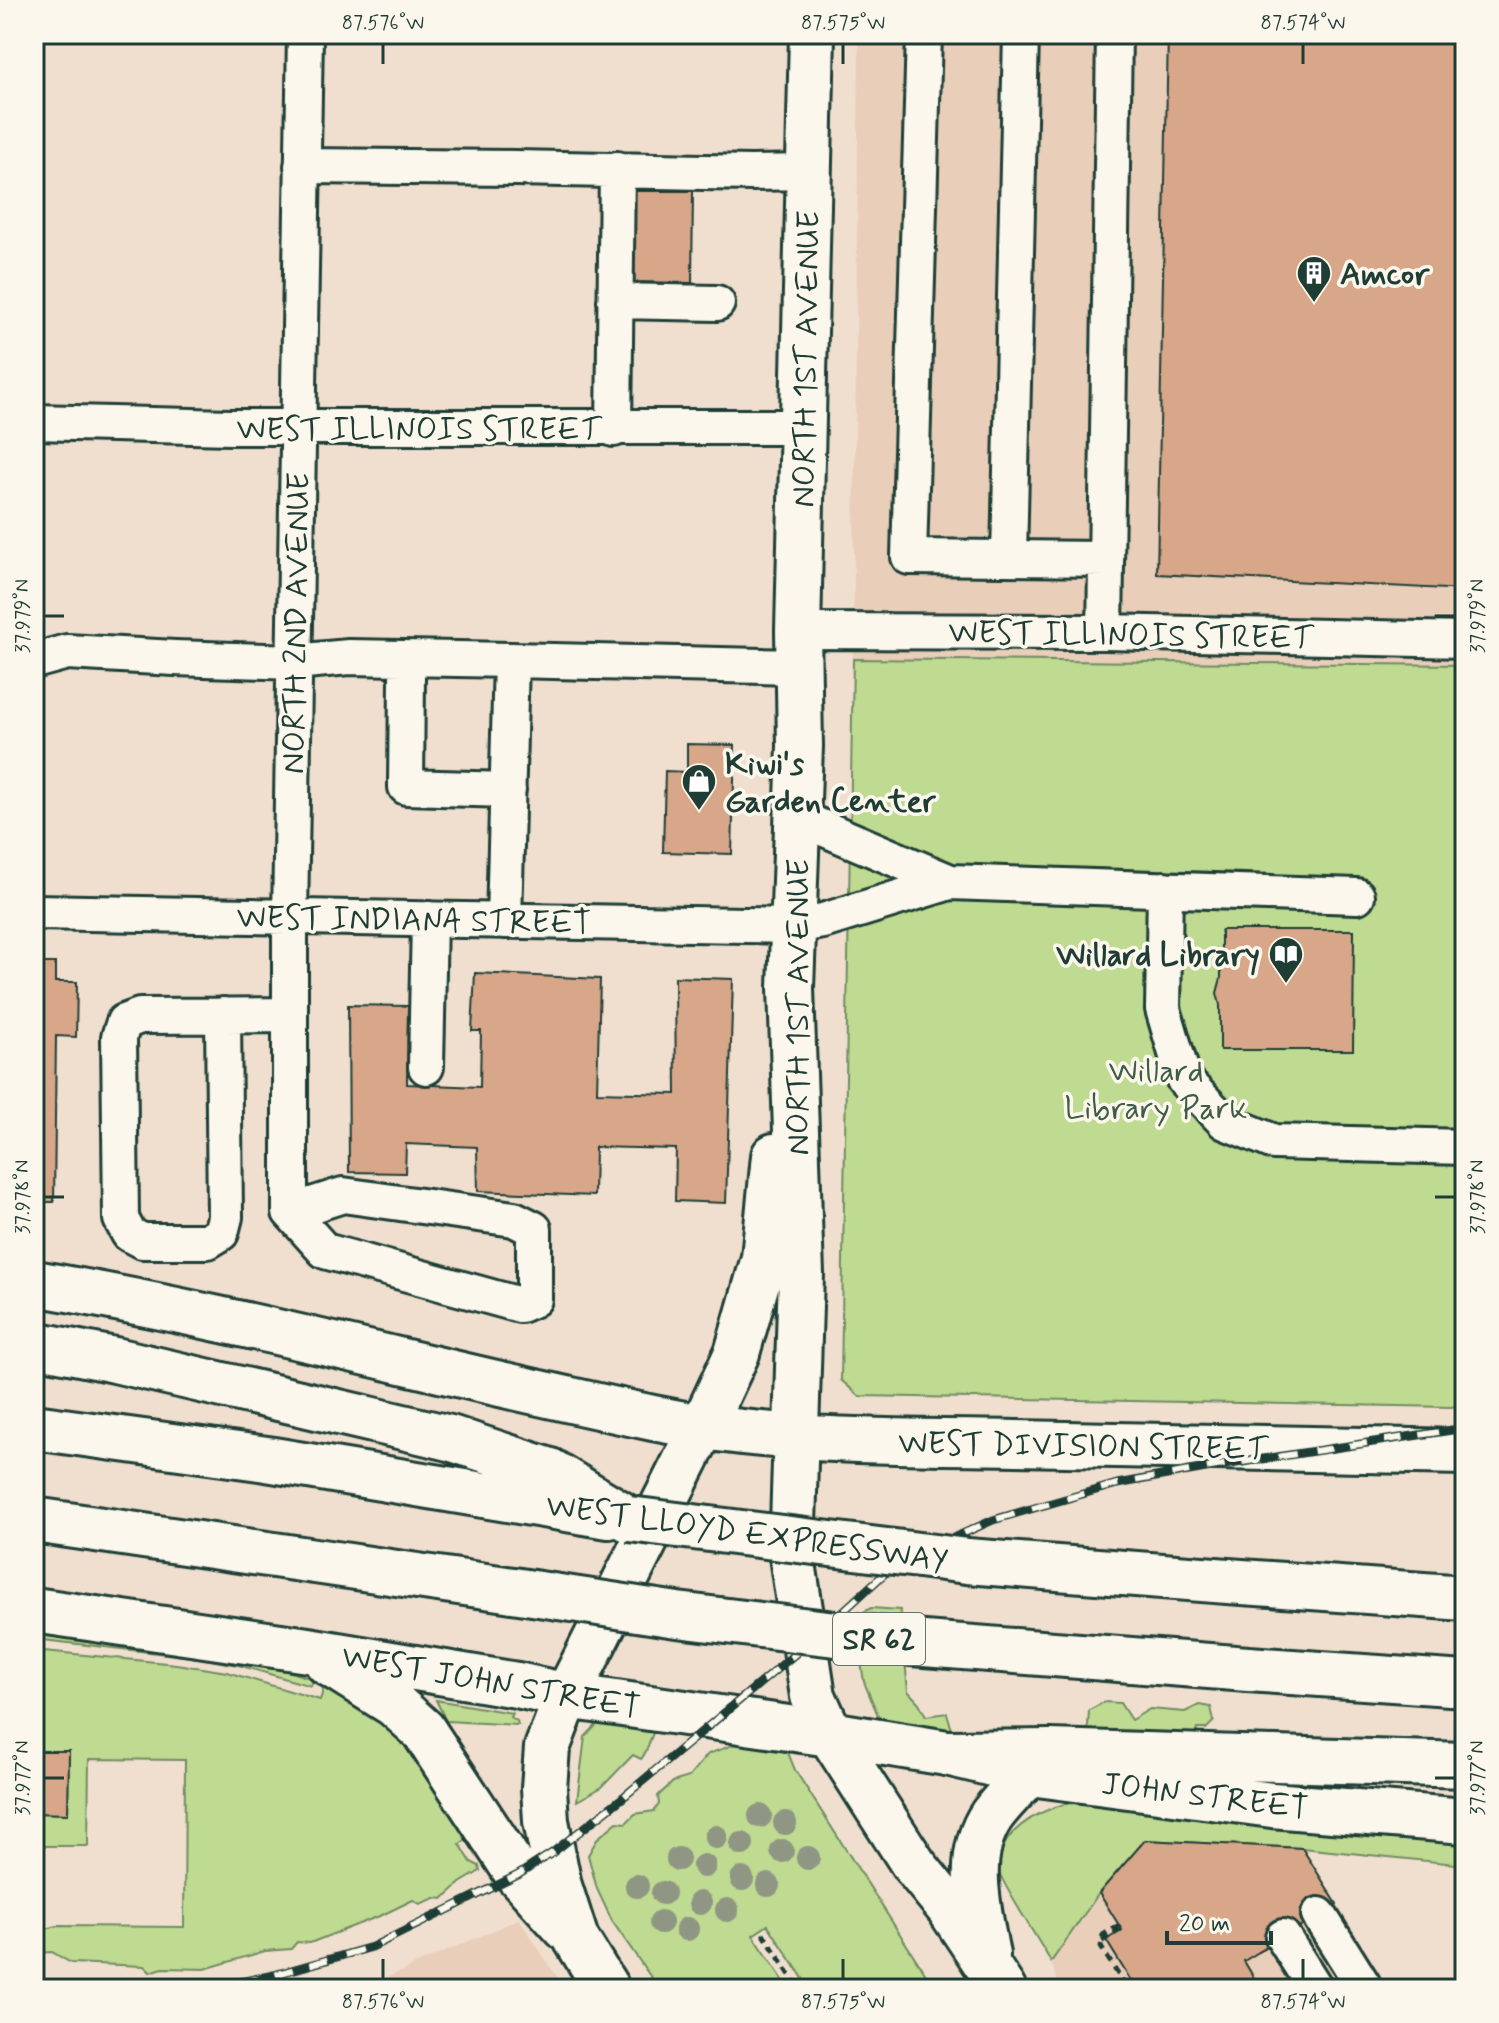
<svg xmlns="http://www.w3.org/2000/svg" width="1499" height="2023" font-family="Mynerve,sans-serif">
	<rect width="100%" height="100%" fill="#f0dfcf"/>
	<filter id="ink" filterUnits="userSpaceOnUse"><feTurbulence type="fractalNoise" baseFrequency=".0125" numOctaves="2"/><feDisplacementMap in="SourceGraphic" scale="16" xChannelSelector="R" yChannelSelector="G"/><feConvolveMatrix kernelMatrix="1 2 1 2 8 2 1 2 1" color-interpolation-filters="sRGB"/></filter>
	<g filter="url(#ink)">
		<path fill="#e9ceba" d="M 859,34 L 1465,34 L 1465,665 L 853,659 Z
			M 1145,1840 L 1302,1848 L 1390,1989 L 1060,1989 L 1051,1962 L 1099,1893 Z
			M 519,1919 L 565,1989 L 361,1989 Z"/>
		<path fill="#bfda91" stroke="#6f8c62" stroke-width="2" d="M 853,659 L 1465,665 L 1465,1404 L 1451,1407 L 859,1396 L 841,1380 Z
			M 871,1608 L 900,1610 L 908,1691 L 919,1703 L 926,1716 L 947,1713 L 952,1730 L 880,1720 L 864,1682 L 854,1617 Z
			M 34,1630 L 237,1656 L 313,1679 L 311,1686 L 238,1665 L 193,1657 L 34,1639 Z
			M 34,1650 L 176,1664 L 227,1672 L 320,1700 L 325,1685 L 393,1725 L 473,1834 L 460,1844 L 471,1862 L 479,1866 L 480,1871 L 460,1883 L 443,1899 L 435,1898 L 420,1904 L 413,1900 L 382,1915 L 310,1943 L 297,1942 L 291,1949 L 265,1951 L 205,1969 L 163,1968 L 150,1972 L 144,1966 L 71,1963 L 52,1952 L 35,1953 L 34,1932 L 57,1926 L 184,1927 L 185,1760 L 89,1759 L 88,1846 L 34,1846 L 34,1813 L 68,1814 L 69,1752 L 34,1751 Z
			M 436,1700 L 512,1713 L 510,1717 L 517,1721 L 518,1725 L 446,1721 Z
			M 1104,1702 L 1120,1703 L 1131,1720 L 1150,1709 L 1185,1712 L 1199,1705 L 1211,1707 L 1214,1721 L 1206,1729 L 1197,1729 L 1195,1739 L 1090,1740 L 1088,1726 L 1089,1710 Z
			M 602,1719 L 656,1728 C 649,1738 649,1750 641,1759 L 633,1755 L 602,1787 L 577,1801 L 585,1737 Z
			M 738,1743 L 787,1750 L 795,1770 L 935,1989 L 810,1989 L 768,1925 L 753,1935 L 789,1989 L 659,1989 L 612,1921 L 597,1889 L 588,1855 L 598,1838 L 617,1822 L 626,1823 L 635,1814 L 654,1811 L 659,1804 L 658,1796 L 673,1782 L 689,1777 L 708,1754 Z
			M 1068,1803 L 1099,1804 L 1177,1816 L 1430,1841 L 1465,1843 L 1465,1865 L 1302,1848 L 1145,1840 L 1099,1893 L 1051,1962 C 1043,1947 1000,1881 999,1871 C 996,1832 1038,1811 1068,1803 Z"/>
		<path fill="#d8a78a" stroke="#1f3d34" stroke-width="2" d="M 1168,34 L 1465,34 L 1465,590 L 1157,574 Z
			M 624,191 L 693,191 L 692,283 L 624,282 Z
			M 687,744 L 735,745 L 732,854 L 663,852 L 665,771 L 687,772 Z
			M 1221,930 L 1354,930 L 1353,1050 L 1220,1050 L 1220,1005 L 1217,993 L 1221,978 Z
			M 34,963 L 55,963 L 55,982 L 77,982 L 76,1037 L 56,1036 L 54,1202 L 34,1202 Z
			M 475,973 L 600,979 L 597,1092 L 676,1094 L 675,977 L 733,979 L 726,1203 L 675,1201 L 676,1149 L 595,1147 L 594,1196 L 478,1191 L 477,1147 L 406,1144 L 405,1173 L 349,1172 L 348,1005 L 408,1006 L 407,1084 L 480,1087 L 481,1031 L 472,1031 Z
			M 34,1751 L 69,1751 L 68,1814 L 34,1813 Z
			M 1145,1840 L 1302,1848 L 1337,1904 L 1244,1961 L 1260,1988 L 1259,1989 L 1136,1989 L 1106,1940 L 1122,1930 L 1099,1893 Z"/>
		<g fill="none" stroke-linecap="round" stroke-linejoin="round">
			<g stroke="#1f3d34" stroke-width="40">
				<path id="minor" d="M 924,34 L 909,557 L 1106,559
					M 302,166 L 515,168 L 751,173 L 809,172
					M 615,301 L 717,303
					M 34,422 L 231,427 L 803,427
					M 614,429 L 617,169
					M 1009,558 L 1021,34
					M 798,631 L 1105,632 L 1465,640
					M 1105,632 L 1114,34
					M 34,661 L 67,652 L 175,658 L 294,662 L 349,657 L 511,660
					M 407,677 L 406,787 L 508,790
					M 797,817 L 950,882
					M 1165,889 L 1163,1009 L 1184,1080 L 1225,1122 L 1274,1142 L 1465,1147
					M 34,912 L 794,926 L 823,921 L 950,882 L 1357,896
					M 504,921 L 511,660 L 799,667
					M 223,1015 L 225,1217 L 221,1233 L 208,1241 L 142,1241 L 129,1234 L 121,1219 L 119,1037 L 124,1022 L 140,1016 L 290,1015
					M 426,1067 L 429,919
					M 343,1195 L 514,1219 L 534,1229 L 534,1299 L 520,1305 L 325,1251 L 290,1212 Z
					M 290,1212 L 290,917 L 305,34
					M 1319,1915 L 1363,1985 L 1362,1989
					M 1283,1937 L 1316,1989"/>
			</g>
			<g stroke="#1f3d34" stroke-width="50">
				<path id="major" d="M 812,34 L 798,631 L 800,746 L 791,988 L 801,1274 L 792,1556 L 813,1696 L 830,1734 L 914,1865 L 949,1908 L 1003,1989
					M 34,1283 C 242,1318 447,1375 653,1418 C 773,1443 895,1441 1016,1443 C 1166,1446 1315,1449 1465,1452
					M 34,1610 L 308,1650 L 517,1685 L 567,1696 L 830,1734 L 947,1753 L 1030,1773 L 1272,1805 L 1465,1821
					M 327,1662 L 394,1704 L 423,1730 L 518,1875 L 566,1928
					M 987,1955 C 979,1910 964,1856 992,1815 C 1003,1800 1017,1787 1030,1773
					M 607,1989 L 576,1939 L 559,1886 L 546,1821 L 544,1788 L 547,1748 L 567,1696 L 702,1428 L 737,1353 L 764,1258 L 774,1156"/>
			</g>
			<g stroke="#1f3d34" stroke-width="50">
				<path id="highway" d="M 34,1344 L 115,1360 L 450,1438 L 550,1471 L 629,1519
					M 34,1427 L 267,1459 L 609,1516
					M 34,1520 L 513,1590
					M 1228,1581 L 1465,1598
					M 1248,1669 L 1465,1684
					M 947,1753 L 1050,1752 L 1465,1765"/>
			</g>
			<path stroke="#1f3d34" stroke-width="5" stroke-dasharray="8 6" stroke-linecap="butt" d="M 1119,1925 L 1103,1935 L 1101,1947 L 1127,1989
				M 763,1933 L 799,1989
				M 1102,1941 L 1122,1929"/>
			<use href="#minor" stroke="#fbf7ec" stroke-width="34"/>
			<use href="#major" stroke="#fbf7ec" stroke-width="44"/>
			<use href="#highway" stroke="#fbf7ec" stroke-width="44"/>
			<g stroke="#1f3d34" stroke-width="9">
				<path id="rail" d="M 205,1989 L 274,1975 L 372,1947 L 518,1875 L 552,1853 L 621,1799 L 807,1644 L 894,1565 L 993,1520 L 1117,1484 L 1217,1466 L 1465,1428"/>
			</g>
			<use href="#rail" stroke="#fbf7ec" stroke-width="6" stroke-dasharray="18" stroke-linecap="butt"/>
			<g stroke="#1f3d34" stroke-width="50" stroke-linecap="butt">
				<path id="highway-bridge" d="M 629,1519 L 967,1561 L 1228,1581
					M 513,1590 L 677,1615 L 911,1643 L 1248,1669"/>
			</g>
			<use href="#highway-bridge" stroke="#fbf7ec" stroke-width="44"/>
		</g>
		<g fill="#8f9784">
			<circle cx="760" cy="1816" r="12"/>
			<circle cx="785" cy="1823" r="12"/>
			<circle cx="716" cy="1837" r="12"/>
			<circle cx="742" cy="1844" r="12"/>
			<circle cx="782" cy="1851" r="12"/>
			<circle cx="808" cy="1858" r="12"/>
			<circle cx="678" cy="1859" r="12"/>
			<circle cx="704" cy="1866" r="12"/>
			<circle cx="742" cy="1879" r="12"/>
			<circle cx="768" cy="1885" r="12"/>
			<circle cx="637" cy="1886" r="12"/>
			<circle cx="663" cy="1893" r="12"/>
			<circle cx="700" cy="1903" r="12"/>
			<circle cx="727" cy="1910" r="12"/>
			<circle cx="661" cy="1922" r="12"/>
			<circle cx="687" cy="1929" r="12"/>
		</g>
	</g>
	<path fill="none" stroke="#1f3d34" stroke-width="3" d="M 383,44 L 383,64M 843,44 L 843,64M 1303,44 L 1303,64M 44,616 L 64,616M 1435,616 L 1455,616M 44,1197 L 64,1197M 1435,1197 L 1455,1197M 44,1778 L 64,1778M 1435,1778 L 1455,1778M 383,1959 L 383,1979M 843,1959 L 843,1979M 1303,1959 L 1303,1979"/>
	<defs>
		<g id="building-pin" transform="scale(1.8)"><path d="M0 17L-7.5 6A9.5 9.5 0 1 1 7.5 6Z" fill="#1f3d34" stroke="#fbf7ec"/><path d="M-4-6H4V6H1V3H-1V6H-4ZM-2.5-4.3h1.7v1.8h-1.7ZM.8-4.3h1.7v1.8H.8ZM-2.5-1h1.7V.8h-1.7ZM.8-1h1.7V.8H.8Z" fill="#fff"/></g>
		<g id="shop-pin" transform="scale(1.8)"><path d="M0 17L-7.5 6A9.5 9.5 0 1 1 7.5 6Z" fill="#1f3d34" stroke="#fbf7ec"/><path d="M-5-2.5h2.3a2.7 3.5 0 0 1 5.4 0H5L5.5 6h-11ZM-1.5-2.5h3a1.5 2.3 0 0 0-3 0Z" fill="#fff"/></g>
		<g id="library-pin" transform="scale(1.8)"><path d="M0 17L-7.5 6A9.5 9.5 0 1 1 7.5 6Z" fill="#1f3d34" stroke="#fbf7ec"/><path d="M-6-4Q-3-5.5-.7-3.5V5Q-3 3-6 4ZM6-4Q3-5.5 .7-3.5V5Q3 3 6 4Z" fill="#fff"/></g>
	</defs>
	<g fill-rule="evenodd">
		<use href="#building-pin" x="1314" y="273"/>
		<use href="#shop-pin" x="699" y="781"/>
		<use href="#library-pin" x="1286" y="954"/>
	</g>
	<g text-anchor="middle" stroke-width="7" stroke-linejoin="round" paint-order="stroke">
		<rect fill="#fbf7ec" stroke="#61756b" stroke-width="2" x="833" y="1613" width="92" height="52" rx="6"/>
		<g font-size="30" font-weight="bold" fill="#1f3d34">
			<text x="879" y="1649">SR 62</text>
		</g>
		<g font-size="32" font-weight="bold" fill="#1f3d34" stroke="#fbf7ec" text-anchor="start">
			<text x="1340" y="284">Amcor</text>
			<text x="725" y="774">Kiwi's<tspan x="725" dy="37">Garden Center</tspan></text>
			<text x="1260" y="965" text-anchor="end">Willard Library</text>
		</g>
		<g font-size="32" fill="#1f3d34" stroke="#fbf7ec">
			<text transform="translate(805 359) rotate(-89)" y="11">NORTH 1ST AVENUE</text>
			<text x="419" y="439">WEST ILLINOIS STREET</text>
			<text transform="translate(295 623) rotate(-89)" y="11">NORTH 2ND AVENUE</text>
			<text transform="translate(1131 634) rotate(1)" y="11">WEST ILLINOIS STREET</text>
			<text transform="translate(414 919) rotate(1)" y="11">WEST INDIANA STREET</text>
			<text transform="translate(797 1007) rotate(-90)" y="11">NORTH 1ST AVENUE</text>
			<text transform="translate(1083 1445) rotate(1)" y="11">WEST DIVISION STREET</text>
			<text transform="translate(747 1532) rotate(8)" y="11">WEST LLOYD EXPRESSWAY</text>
			<text transform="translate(491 1681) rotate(10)" y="11">WEST JOHN STREET</text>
			<text transform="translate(1205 1795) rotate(7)" y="11">JOHN STREET</text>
		</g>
		<g font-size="32" fill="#3f5c47" stroke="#fbf7ec">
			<text x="1156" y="1081">Willard<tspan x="1156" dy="37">Library Park</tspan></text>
		</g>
	</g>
	<rect width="1499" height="2023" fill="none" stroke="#fbf7ec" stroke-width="88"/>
	<path d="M1167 1931v12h104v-12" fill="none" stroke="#1f3d34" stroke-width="4"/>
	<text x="1179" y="1931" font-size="24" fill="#1f3d34" stroke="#fbf7ec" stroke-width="6" paint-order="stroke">20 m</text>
	<rect x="44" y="44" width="1411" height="1935" fill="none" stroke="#1f3d34" stroke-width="3"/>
	<g font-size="20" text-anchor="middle" fill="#1f3d34">
		<text x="383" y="29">87.576°W</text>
		<text x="843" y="29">87.575°W</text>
		<text x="1303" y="29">87.574°W</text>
		<text transform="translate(22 616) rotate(-90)" y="7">37.979°N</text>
		<text transform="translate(1477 616) rotate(-90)" y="7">37.979°N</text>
		<text transform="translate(22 1197) rotate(-90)" y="7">37.978°N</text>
		<text transform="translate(1477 1197) rotate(-90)" y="7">37.978°N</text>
		<text transform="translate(22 1778) rotate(-90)" y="7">37.977°N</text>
		<text transform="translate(1477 1778) rotate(-90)" y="7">37.977°N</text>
		<text x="383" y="2008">87.576°W</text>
		<text x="843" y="2008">87.575°W</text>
		<text x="1303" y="2008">87.574°W</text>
	</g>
</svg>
